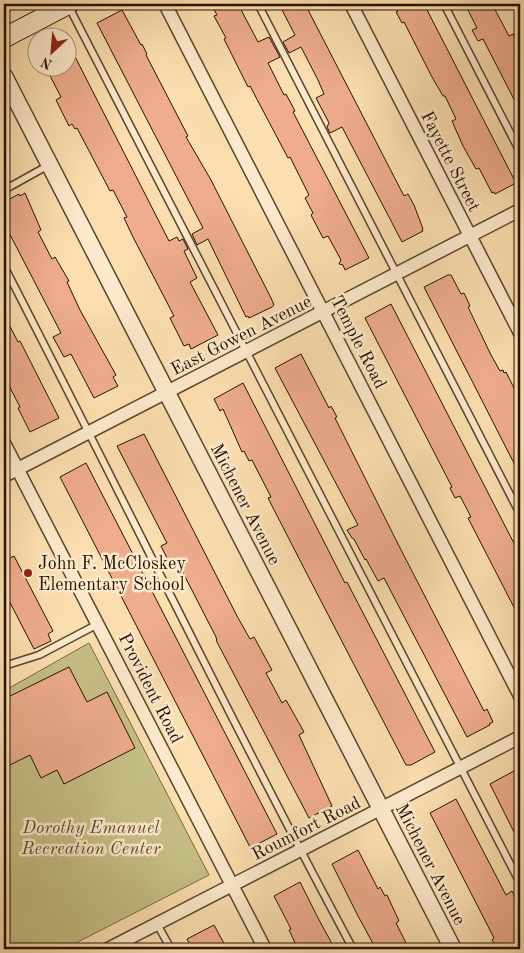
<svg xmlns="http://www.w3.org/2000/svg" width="524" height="953" font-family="'Old Standard TT',serif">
	<rect width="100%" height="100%" fill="#fcdfb0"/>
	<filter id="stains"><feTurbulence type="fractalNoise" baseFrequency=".004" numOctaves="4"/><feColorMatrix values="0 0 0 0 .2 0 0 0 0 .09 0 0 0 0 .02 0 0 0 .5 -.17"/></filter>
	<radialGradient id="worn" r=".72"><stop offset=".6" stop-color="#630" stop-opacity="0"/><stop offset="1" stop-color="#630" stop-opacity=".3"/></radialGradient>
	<path fill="#c6c086" stroke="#756943" d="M 89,643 L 209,875 L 64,949 L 4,949 L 4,691 Z"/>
	<path fill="#efad8e" stroke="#241200" d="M 211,4 L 238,4 L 258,42 L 269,37 L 280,57 L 268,63 L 284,95 L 286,94 L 295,111 L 293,112 L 369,258 L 345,270 L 343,265 L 339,264 L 341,260 L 328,236 L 323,238 L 311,215 L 313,213 L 305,198 L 309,195 L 290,157 L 288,158 L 250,86 L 248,87 L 224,39 L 226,38 L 214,16 L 217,15 Z
		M 279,4 L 305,4 L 404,196 L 408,194 L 414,205 L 423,229 L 422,229 L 423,231 L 402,242 L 342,127 L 330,133 L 327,127 L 329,123 L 327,119 L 316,98 L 324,94 L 318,80 L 301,47 L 289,53 L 283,42 L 295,35 Z
		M 394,4 L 424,4 L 516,183 L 495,194 L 494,192 L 492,193 L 479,168 L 476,169 L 463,146 L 452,121 L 456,119 L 445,96 L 443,96 L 432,77 L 404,22 L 402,23 L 396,12 L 398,11 Z
		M 465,4 L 492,4 L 509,36 L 513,34 L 520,51 L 520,111 L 483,39 L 478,41 L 472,30 L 477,28 Z
		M 122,10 L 141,45 L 142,44 L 147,54 L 146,55 L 188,136 L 186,137 L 211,180 L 271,298 L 274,305 L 272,307 L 249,318 L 248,316 L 246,317 L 208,239 L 197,245 L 192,234 L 203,228 L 97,23 Z
		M 68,43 L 169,241 L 177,237 L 179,241 L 183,239 L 188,249 L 184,251 L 197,278 L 190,282 L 218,335 L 191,349 L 189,344 L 184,346 L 170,318 L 174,316 L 133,237 L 124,218 L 127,217 L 113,190 L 110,191 L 77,128 L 75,129 L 72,124 L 69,126 L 56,100 L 61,97 L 46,68 L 68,68 Z
		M 25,193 L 41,230 L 38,232 L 52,259 L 55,257 L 69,281 L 67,282 L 80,310 L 116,375 L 113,377 L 118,386 L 94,398 L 71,354 L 64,357 L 53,337 L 61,333 L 4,223 L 4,202 L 19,194 L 20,196 Z
		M 448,275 L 451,275 L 461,294 L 464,293 L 470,306 L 468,307 L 491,355 L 500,371 L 503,370 L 504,373 L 506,372 L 520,400 L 520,475 L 424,287 Z
		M 391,304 L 520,555 L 520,619 L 468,518 L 471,517 L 460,496 L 455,498 L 450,488 L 452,487 L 365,318 Z
		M 4,315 L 18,342 L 20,341 L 59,418 L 30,432 L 18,408 L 20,407 L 4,376 Z
		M 301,354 L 329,408 L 331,406 L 337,417 L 335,418 L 398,544 L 484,711 L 487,709 L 493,722 L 489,724 L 490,725 L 467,737 L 384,578 L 378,581 L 366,559 L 365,560 L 354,539 L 352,538 L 347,530 L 358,525 L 275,368 Z
		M 243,383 L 345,583 L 347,582 L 435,752 L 411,765 L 406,765 L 307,574 L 268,498 L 271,497 L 252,460 L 249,461 L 244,451 L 242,452 L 223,409 L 220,411 L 214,399 Z
		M 144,434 L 237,616 L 250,639 L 254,637 L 272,670 L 266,673 L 282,703 L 286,700 L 304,732 L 299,735 L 332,806 L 309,818 L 217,642 L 216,637 L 178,563 L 171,566 L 161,546 L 167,543 L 117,446 Z
		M 86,463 L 277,834 L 254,846 L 250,847 L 60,477 Z
		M 14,556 L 53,631 L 48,634 L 51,641 L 34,649 L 4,591 L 4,561 Z
		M 69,667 L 87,702 L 107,692 L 135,748 L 64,784 L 57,770 L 41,778 L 30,755 L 4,768 L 4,699 Z
		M 514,771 L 520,785 L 520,844 L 490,784 Z
		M 456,799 L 506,895 L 512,891 L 520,907 L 520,949 L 497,949 L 492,940 L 494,938 L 430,813 Z
		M 358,850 L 378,889 L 380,887 L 385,896 L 387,895 L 399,921 L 396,923 L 409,949 L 376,949 L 358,916 L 332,864 Z
		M 300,882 L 318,918 L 335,949 L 298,949 L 289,930 L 291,929 L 274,896 Z
		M 214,925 L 227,949 L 192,949 L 187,939 Z"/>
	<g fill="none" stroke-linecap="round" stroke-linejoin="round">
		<g stroke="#5a452c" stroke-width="9">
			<path id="service" d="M 258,4 L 520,514
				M 444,4 L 520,152
				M 69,7 L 520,883
				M 4,190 L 49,165
				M 4,266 C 121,493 232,724 353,949
				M 4,666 L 39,655 L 98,624
				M 157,924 L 171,949"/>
		</g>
		<g stroke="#5a452c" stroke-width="15">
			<path id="minor" d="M 165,4 L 520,696
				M 351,4 L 520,333
				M 4,443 L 265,949
				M 4,476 L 520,210
				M 108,949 L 520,737"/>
		</g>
		<g stroke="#5a452c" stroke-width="19">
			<path id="tertiary" d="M 4,76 L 453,949"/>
		</g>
		<g stroke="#241200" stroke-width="21">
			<path id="secondary" d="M 4,38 L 69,4"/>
		</g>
		<use href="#service" stroke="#fdeacc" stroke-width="6"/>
		<use href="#minor" stroke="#fdeacc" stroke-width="12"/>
		<use href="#tertiary" stroke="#fdeacc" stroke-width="16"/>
		<use href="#secondary" stroke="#fdeacc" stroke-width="19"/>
	</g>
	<circle fill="#8f2418" stroke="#fdeacc" stroke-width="2" cx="28" cy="573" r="5"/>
	<g text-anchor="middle" stroke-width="5" stroke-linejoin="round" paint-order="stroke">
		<g font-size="18" fill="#241200" stroke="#fdeacc">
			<text transform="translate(451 161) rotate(63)" y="6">Fayette Street</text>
			<text transform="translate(241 335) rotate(-27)" y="6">East Gowen Avenue</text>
			<text transform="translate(359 342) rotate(63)" y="6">Temple Road</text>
			<text transform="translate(246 504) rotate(63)" y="6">Michener Avenue</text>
			<text transform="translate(151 688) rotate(63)" y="6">Provident Road</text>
			<text transform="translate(306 828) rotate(-27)" y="6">Roumfort Road</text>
			<text transform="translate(431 864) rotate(63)" y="6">Michener Avenue</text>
		</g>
		<g font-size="18" fill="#241200" stroke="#fdeacc" text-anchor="start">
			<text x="38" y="569">John F. McCloskey<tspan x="38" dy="21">Elementary School</tspan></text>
		</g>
		<g font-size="18" font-style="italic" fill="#5d4f2f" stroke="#fdeacc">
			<text x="91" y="833">Dorothy Emanuel<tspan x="91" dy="21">Recreation Center</tspan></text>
		</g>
	</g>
	<rect width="524" height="953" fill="none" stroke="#fcdfb0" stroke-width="20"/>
	<rect x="5" y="5" width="514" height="943" fill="none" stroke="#241200" stroke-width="2.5"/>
	<rect x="10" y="10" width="504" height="933" fill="none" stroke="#241200"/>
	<g transform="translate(52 52) rotate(206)"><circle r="24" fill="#fdeacc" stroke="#a6947a"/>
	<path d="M0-4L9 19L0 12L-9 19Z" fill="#8f2418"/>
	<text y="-8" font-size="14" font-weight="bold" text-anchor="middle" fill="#241200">N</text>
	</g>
	<rect width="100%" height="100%" filter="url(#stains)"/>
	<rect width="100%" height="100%" fill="url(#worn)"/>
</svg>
